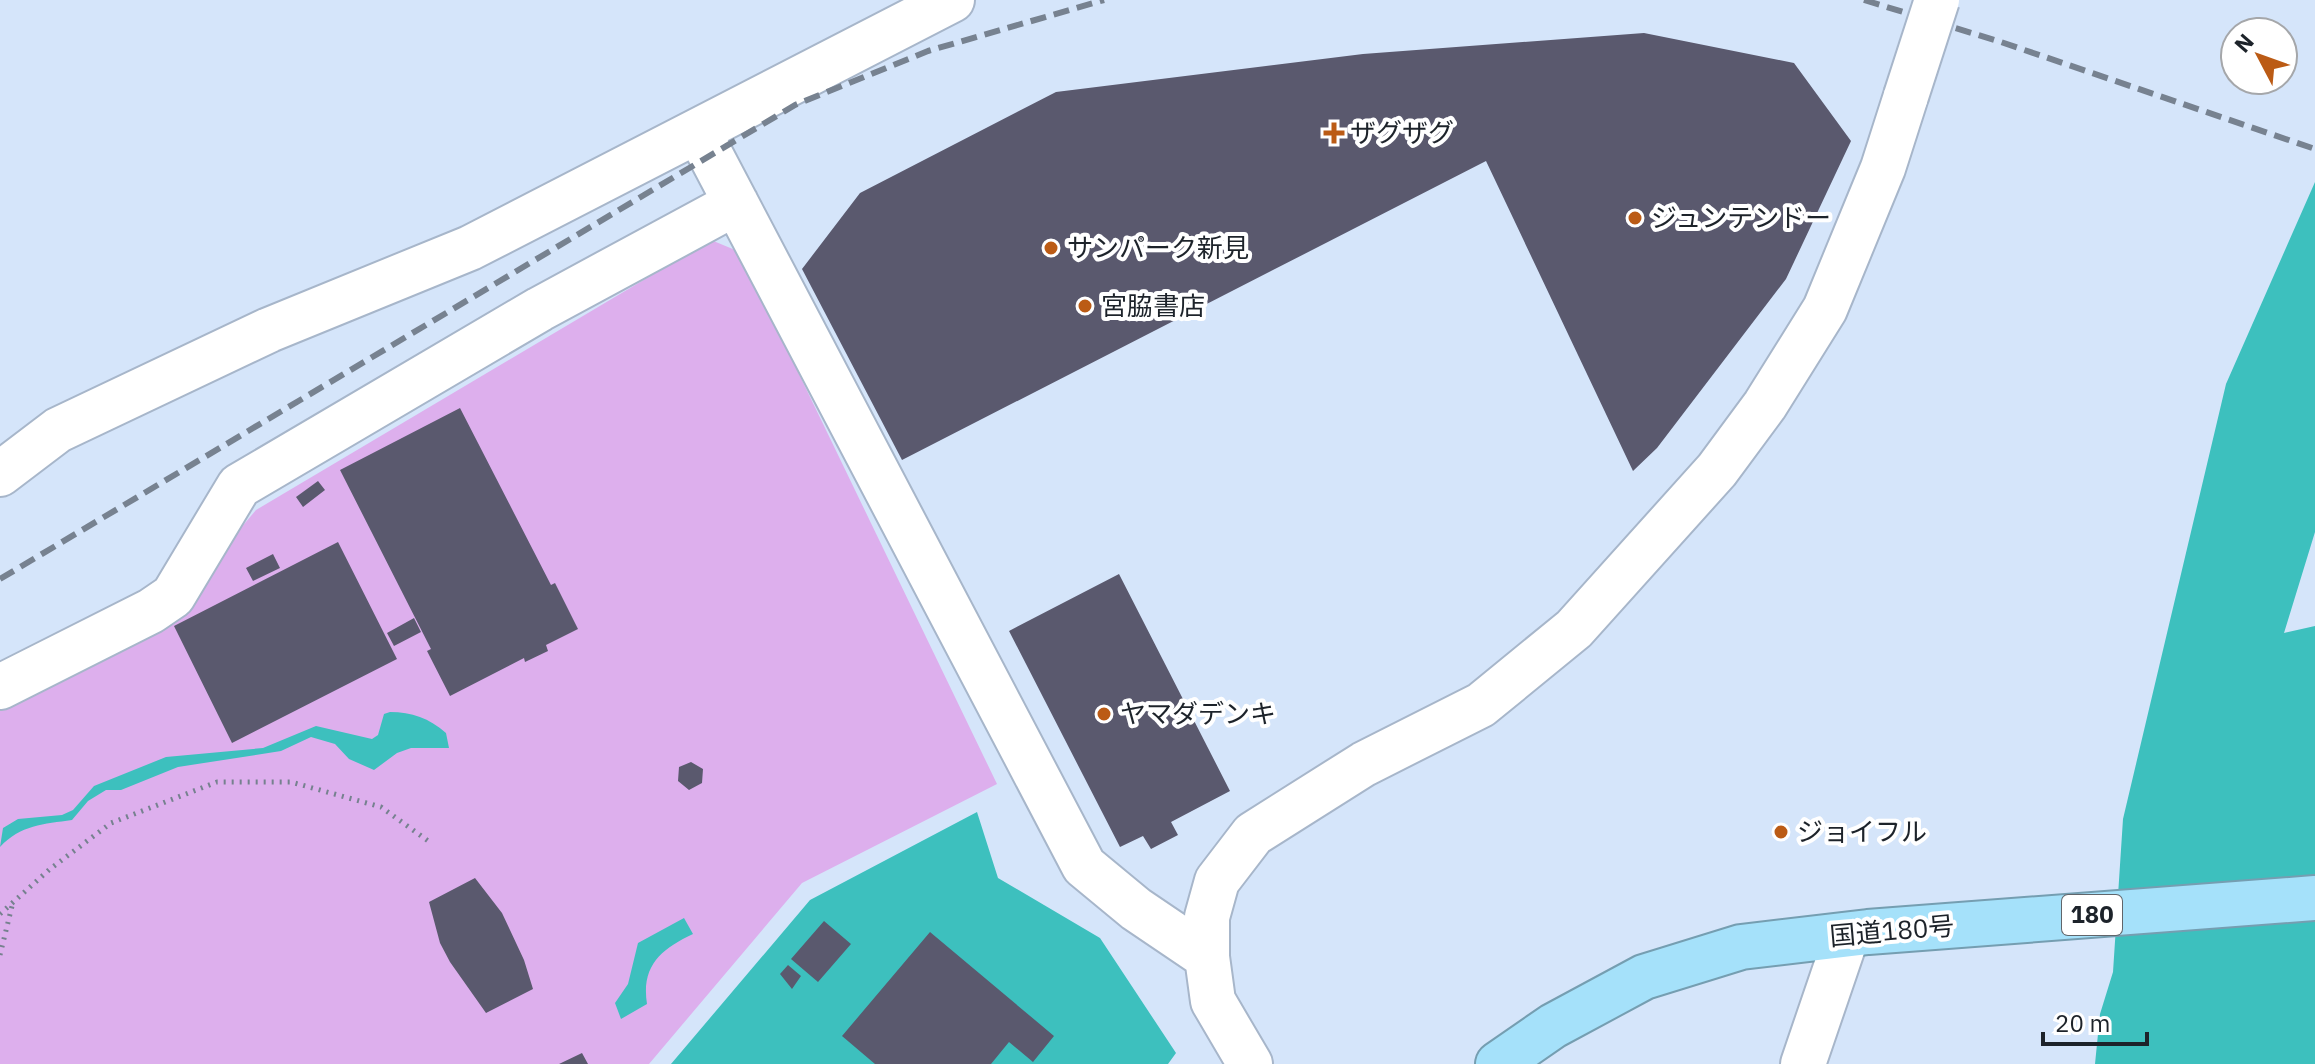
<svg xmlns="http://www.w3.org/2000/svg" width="2315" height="1064" font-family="'IBM Plex Sans','Noto Sans JP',sans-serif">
	<rect width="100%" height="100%" fill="#d5e5fa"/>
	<path fill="#ddafed" d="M 711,240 L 740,252 L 997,784 L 802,883 L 649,1064 L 0,1064 L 0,710 L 154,631 L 256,510 Z"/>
	<path fill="#3dc0be" d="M 2315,182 L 2315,532 L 2284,633 L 2315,626 L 2315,1064 L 2095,1064 L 2100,1014 L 2113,972 L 2123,819 L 2226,384 Z
		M 390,712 C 412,712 429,718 446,733 L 449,748 L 411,748 L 397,753 L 374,770 L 349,759 L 335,744 L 311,737 L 281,751 L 178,767 L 121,790 L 106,790 L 88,801 L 72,820 C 44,824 20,825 0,847 L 3,828 L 18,819 L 62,815 L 73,810 L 94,786 L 166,757 L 263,748 L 316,726 L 372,739 L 378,735 L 384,714 Z
		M 977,812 L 998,878 L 1100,938 L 1176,1053 L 1168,1064 L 671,1064 L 810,900 Z
		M 684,918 L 693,934 C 661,949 641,966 647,1004 L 621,1019 L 615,1003 L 628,984 L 638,943 Z"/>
	<path fill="#5a596e" d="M 1644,33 L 1794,63 L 1851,141 L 1786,279 L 1657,448 L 1633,471 L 1486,161 L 902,460 L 802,269 L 860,193 L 1056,92 L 1363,54 Z
		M 460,408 L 551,585 L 555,583 L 578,629 L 546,645 L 548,651 L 525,662 L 524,658 L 450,696 L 427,651 L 431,649 L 340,470 Z
		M 318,481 L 325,490 L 303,507 L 296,497 Z
		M 338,542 L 397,659 L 232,743 L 174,626 Z
		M 273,554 L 280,568 L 253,581 L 246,568 Z
		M 1119,574 L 1230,791 L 1171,822 L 1178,835 L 1151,849 L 1143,836 L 1120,847 L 1009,631 Z
		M 414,618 L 421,632 L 394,646 L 387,633 Z
		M 691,762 L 703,769 L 702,783 L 689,790 L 678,781 L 679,767 Z
		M 475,878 L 502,913 L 524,960 L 533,989 L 486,1013 L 450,962 L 440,943 L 429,902 Z
		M 824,921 L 851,944 L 818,982 L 791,959 Z
		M 930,932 L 1054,1036 L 1033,1062 L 1009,1042 L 991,1064 L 875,1064 L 842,1036 Z
		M 788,965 L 801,976 L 792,989 L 780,974 Z
		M 582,1053 L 588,1064 L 559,1064 Z"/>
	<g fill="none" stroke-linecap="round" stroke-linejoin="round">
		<g stroke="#a7b6ca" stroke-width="48">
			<path id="minor" d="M 698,131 L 1084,866 L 1136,909 L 1207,957
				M 0,474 L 58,430 L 269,330 L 470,248 L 952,0
				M 0,687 L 151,611 L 173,596 L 239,486 L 540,309 L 736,203
				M 1250,1064 L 1213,1001 L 1207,957 L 1207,917 L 1217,881 L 1253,834 L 1364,764 L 1481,705 L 1574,629 L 1717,470 L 1765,405 L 1825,309 L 1883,168 L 1906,96
				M 1803,1064 L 1847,935"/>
		</g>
		<g stroke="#759eb1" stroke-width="48">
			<path id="highway" d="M 1498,1064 L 1553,1026 L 1644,977 L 1741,947 L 1868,932 L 2315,898"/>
		</g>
		<path stroke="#76818f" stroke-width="5" stroke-dasharray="2 6" stroke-linecap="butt" d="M 0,914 L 50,869 L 111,823 L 217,782 L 291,782 L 381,807 L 431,843
			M 0,955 L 13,902"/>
		<use href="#minor" stroke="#fff" stroke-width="44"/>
		<use href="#highway" stroke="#a5e1fa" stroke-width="44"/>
		<path stroke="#778290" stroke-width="6" stroke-dasharray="16 8" stroke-linecap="butt" d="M 1864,0 L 2001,42 L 2315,149
			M 0,579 L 795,105 L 928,51 L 1104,0"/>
		<g stroke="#a7b6ca" stroke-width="48" stroke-linecap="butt">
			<path id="minor-bridge" d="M 1906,96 L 1937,0"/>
		</g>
		<use href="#minor-bridge" stroke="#fff" stroke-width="44"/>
	</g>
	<g fill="#bb5b15" stroke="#fff" stroke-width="3">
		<path d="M1330 121h8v8h8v8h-8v8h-8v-8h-8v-8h8z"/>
		<circle cx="1635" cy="218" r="8"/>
		<circle cx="1051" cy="248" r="8"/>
		<circle cx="1085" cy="306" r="8"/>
		<circle cx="1104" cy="714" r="8"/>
		<circle cx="1781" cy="832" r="8"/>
	</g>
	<g text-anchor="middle" stroke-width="8" stroke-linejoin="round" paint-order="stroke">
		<rect fill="#fff" stroke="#61656a" stroke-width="2" x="2062" y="895" width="60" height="40" rx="6"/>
		<g font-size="24" font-weight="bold" fill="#1d232a">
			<text x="2092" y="923">180</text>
		</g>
		<g font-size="26" fill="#1d232a" stroke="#fff" text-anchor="start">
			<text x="1350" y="142">ザグザグ</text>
			<text x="1651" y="227">ジュンテンドー</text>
			<text x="1067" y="257">サンパーク新見</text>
			<text x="1101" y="315">宮脇書店</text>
			<text x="1120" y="723">ヤマダデンキ</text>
			<text x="1797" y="841">ジョイフル</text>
		</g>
		<g font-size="26" fill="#1d232a" stroke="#fff">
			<text transform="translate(1892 931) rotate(-5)" y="9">国道180号</text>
		</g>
	</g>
	<g transform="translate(2259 56) rotate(311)"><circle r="38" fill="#ffffff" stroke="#a5a7aa" stroke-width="2"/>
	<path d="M0-6L14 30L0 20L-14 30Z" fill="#bb5b15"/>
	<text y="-12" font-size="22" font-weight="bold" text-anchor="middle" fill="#1d232a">N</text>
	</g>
	<path d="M2043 1032v12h104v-12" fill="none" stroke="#1d232a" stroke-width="4"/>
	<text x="2055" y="1032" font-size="24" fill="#1d232a" stroke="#ffffff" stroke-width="6" paint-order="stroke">20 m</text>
</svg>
